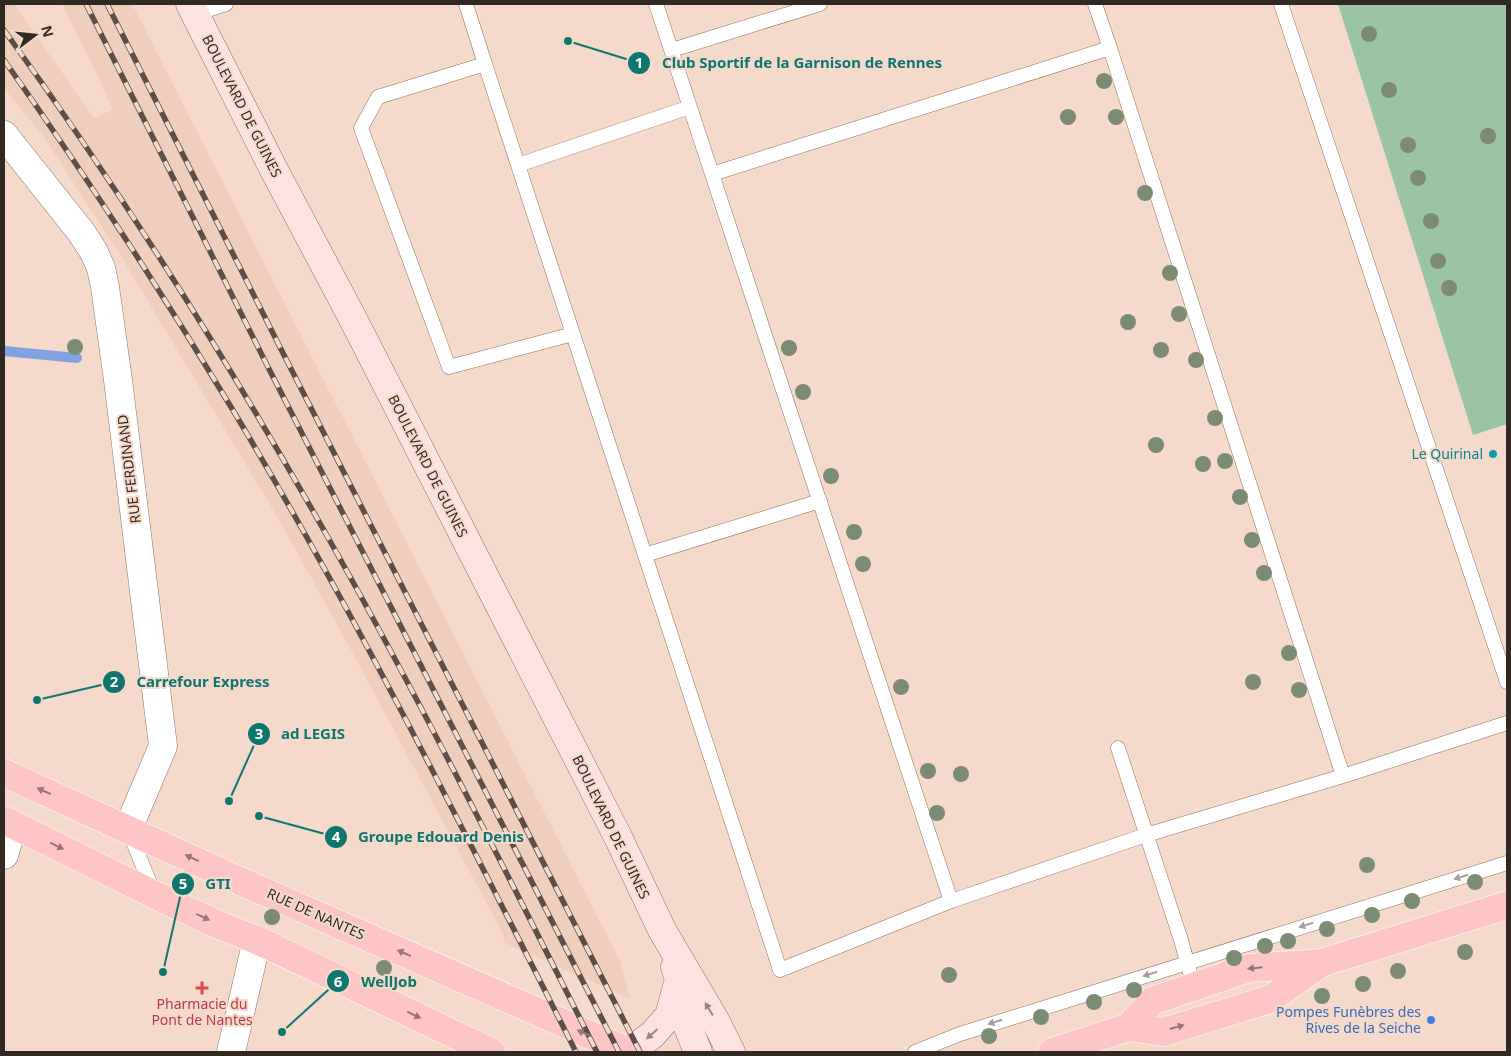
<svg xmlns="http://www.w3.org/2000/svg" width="1511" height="1056" font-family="'Noto Sans',sans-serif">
	<rect width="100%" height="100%" fill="#f5dacc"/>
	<path fill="#efcebb" d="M 4,4 L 14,4 L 94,118 L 113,110 L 95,70 L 62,4 L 132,4 L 620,961 L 630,999 L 505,943 L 502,932 L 351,650 L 278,518 L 116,248 L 43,136 L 4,88 Z"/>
	<path fill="#9bc4a4" d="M 1338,4 L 1507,4 L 1507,424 L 1473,435 Z"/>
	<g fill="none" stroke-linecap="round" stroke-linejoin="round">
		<path stroke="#82a1e1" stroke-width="10" d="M 4,351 L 77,358"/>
		<g stroke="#8b7366" stroke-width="15">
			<path id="lane" d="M 466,4 L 485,64
				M 656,4 L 712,174
				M 1095,4 L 1110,48
				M 1281,4 L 1507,682
				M 195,14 L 226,4
				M 672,50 L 820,4
				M 690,107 L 518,165 L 780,970 L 951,901
				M 518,165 L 485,64 L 378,97 L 361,128 L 449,367 L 573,334
				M 645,555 L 820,501
				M 1118,748 L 1181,940 L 1194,987
				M 1343,776 L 1110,48 L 712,174 L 951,901 L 1146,835 L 1343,776 L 1507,723
				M 129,832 L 154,893
				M 915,1052 L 960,1034 L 1507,863"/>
		</g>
		<g stroke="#8b7366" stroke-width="29">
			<path id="street" d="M 4,135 L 81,232 L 94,252 L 101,268 L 105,287 L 118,380 L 163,746 L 128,829
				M 4,855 L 13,825
				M 231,1052 L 257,940"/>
		</g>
		<g stroke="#8b7366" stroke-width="29">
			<path id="secondary" d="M 190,4 L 273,168 L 352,317 L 618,837 L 662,930 L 715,1020 L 731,1052
				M 675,967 L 679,979 L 688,1027 L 698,1052
				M 629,1052 L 652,1035 L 669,1016 L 678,983"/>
		</g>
		<g stroke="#fff" stroke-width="29">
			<path id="primary" d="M 4,773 L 233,878 L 629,1052
				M 4,820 L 155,895 L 214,923 L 257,940 L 491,1052
				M 1129,1027 L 1152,1001 L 1249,968 L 1321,963 L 1507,905
				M 1052,1052 L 1129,1027 L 1163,1032 L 1271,999 L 1321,963"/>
		</g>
		<use href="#lane" stroke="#fff" stroke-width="14"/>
		<use href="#street" stroke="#fff" stroke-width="28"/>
		<use href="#secondary" stroke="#fee2e2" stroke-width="28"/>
		<use href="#primary" stroke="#fec5c6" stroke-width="28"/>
		<g stroke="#5d4f47" stroke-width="5.5">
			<path id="rail" d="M 86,4 L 269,369 L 619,1052
				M 107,4 L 287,361 L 640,1052
				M 4,30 C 126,198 237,375 339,557 C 430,719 513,886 597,1052
				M 4,60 C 84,173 160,289 231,407 C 357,616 466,835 576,1052"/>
		</g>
		<use href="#rail" stroke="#f5dacc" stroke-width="4" stroke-dasharray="11" stroke-linecap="butt"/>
	</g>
	<g fill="#7c8b73">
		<circle cx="1369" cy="34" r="8"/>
		<circle cx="1104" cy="81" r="8"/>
		<circle cx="1389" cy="90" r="8"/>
		<circle cx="1068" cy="117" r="8"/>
		<circle cx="1116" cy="117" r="8"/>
		<circle cx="1488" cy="136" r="8"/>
		<circle cx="1408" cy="145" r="8"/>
		<circle cx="1418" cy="178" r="8"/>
		<circle cx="1145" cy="193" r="8"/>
		<circle cx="1431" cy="221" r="8"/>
		<circle cx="1438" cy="261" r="8"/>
		<circle cx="1170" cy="273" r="8"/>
		<circle cx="1449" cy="288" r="8"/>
		<circle cx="1179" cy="314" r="8"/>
		<circle cx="1128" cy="322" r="8"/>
		<circle cx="75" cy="347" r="8"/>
		<circle cx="789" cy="348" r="8"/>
		<circle cx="1161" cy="350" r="8"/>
		<circle cx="1196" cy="360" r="8"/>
		<circle cx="803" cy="392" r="8"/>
		<circle cx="1215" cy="418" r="8"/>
		<circle cx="1156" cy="445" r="8"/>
		<circle cx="1225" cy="461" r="8"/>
		<circle cx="1203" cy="464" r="8"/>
		<circle cx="831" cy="476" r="8"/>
		<circle cx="1240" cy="497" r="8"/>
		<circle cx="854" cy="532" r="8"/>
		<circle cx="1252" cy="540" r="8"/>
		<circle cx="863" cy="564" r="8"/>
		<circle cx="1264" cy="573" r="8"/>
		<circle cx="1289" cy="653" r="8"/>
		<circle cx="1253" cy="682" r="8"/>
		<circle cx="901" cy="687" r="8"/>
		<circle cx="1299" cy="690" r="8"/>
		<circle cx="928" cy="771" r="8"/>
		<circle cx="961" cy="774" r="8"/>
		<circle cx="937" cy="813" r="8"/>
		<circle cx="1367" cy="865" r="8"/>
		<circle cx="1475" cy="882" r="8"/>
		<circle cx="1412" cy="901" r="8"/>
		<circle cx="1372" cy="915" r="8"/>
		<circle cx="272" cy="917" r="8"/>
		<circle cx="1327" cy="929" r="8"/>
		<circle cx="1288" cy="941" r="8"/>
		<circle cx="1265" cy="946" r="8"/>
		<circle cx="1465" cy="952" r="8"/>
		<circle cx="1234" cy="958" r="8"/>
		<circle cx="384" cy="968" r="8"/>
		<circle cx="1398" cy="971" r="8"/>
		<circle cx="949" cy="975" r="8"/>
		<circle cx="1363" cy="984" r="8"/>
		<circle cx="1134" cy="990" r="8"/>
		<circle cx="1322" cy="996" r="8"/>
		<circle cx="1094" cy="1002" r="8"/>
		<circle cx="1041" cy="1017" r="8"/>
		<circle cx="989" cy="1036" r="8"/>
	</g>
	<defs><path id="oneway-solid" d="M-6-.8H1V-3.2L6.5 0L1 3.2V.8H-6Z" transform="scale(1.25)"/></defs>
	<g fill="#987774">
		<use href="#oneway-solid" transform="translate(44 791) rotate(-156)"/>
		<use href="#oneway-solid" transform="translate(57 846) rotate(26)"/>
		<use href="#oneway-solid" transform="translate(192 858) rotate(-155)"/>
		<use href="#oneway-solid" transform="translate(203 917) rotate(25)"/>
		<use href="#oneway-solid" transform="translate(404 953) rotate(-156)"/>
		<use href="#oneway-solid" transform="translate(1255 968) rotate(174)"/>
		<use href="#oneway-solid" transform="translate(414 1015) rotate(26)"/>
		<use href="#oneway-solid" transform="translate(1177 1027) rotate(-16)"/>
		<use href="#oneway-solid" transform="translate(584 1033) rotate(-156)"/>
	</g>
	<g fill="#a39f9c">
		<use href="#oneway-solid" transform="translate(1461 877) rotate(163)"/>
		<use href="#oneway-solid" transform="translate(1306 925) rotate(163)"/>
		<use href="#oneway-solid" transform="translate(1150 974) rotate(163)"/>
		<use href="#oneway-solid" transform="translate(995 1022) rotate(163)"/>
	</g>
	<g fill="#988682">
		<use href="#oneway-solid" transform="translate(709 1009) rotate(-121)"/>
		<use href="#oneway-solid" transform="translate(652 1034) rotate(138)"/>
	</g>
	<circle fill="#0f9aa8" stroke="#f5dacc" stroke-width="2" cx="1493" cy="454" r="5"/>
	<path fill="#e0444e" stroke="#f5dacc" stroke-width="2" d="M199.5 980.5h5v5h5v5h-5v5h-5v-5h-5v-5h5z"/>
	<circle fill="#3f7fe0" stroke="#f5dacc" stroke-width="2" cx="1431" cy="1020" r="5"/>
	<g text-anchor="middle" stroke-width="4" stroke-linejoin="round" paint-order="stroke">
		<g font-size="14" fill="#332923" stroke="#f5dacc">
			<text transform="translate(242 106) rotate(63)" y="5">BOULEVARD DE GUINES</text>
			<text transform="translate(428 466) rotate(63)" y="5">BOULEVARD DE GUINES</text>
			<text transform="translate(129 469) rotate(-97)" y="5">RUE FERDINAND</text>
			<text transform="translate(611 827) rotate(64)" y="5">BOULEVARD DE GUINES</text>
			<text transform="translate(316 914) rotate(24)" y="5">RUE DE NANTES</text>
		</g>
		<g font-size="14" fill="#0d838f" stroke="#f5dacc" text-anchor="end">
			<text x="1483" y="459">Le Quirinal</text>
		</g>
		<g font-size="14" fill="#be3a42" stroke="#f5dacc">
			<text x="202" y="1009">Pharmacie du<tspan x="202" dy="16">Pont de Nantes</tspan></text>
		</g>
		<g font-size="14" fill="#366cbe" stroke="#f5dacc" text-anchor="end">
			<text x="1421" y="1017">Pompes Funèbres des<tspan x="1421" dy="16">Rives de la Seiche</tspan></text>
		</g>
	</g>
	<path fill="none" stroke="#0f766e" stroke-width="2" d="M568 41L639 63M37 700L114 682M229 801L259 734M259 816L336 837M163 972L183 884M282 1032L338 981"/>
	<g fill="#0f766e" stroke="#f5dacc" stroke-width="2">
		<circle cx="568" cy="41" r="5"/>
		<circle cx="37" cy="700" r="5"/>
		<circle cx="229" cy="801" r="5"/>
		<circle cx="259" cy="816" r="5"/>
		<circle cx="163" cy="972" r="5"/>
		<circle cx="282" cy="1032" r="5"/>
		<circle cx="639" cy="63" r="12"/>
		<circle cx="114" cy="682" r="12"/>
		<circle cx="259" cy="734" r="12"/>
		<circle cx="336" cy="837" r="12"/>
		<circle cx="183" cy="884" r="12"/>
		<circle cx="338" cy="981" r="12"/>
	</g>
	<g font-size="15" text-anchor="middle" font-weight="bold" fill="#fff">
		<text x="639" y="68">1</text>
		<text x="114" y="687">2</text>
		<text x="259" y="739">3</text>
		<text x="336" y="842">4</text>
		<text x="183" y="889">5</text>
		<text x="338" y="987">6</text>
	</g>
	<g font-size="15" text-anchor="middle" font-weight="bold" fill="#0f766e" stroke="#f5dacc" stroke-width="4" stroke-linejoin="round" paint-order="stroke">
		<text x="802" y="68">Club Sportif de la Garnison de Rennes</text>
		<text x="203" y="687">Carrefour Express</text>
		<text x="313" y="739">ad LEGIS</text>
		<text x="441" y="842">Groupe Edouard Denis</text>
		<text x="218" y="889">GTI</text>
		<text x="389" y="987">WellJob</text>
	</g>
	<rect width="1511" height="1056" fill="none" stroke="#332923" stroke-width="10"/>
	<g transform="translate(35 35) rotate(74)" stroke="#f5dacc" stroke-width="4" paint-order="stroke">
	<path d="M0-4L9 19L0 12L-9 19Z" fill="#332923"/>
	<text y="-8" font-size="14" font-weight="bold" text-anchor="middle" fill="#332923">N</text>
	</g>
</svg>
